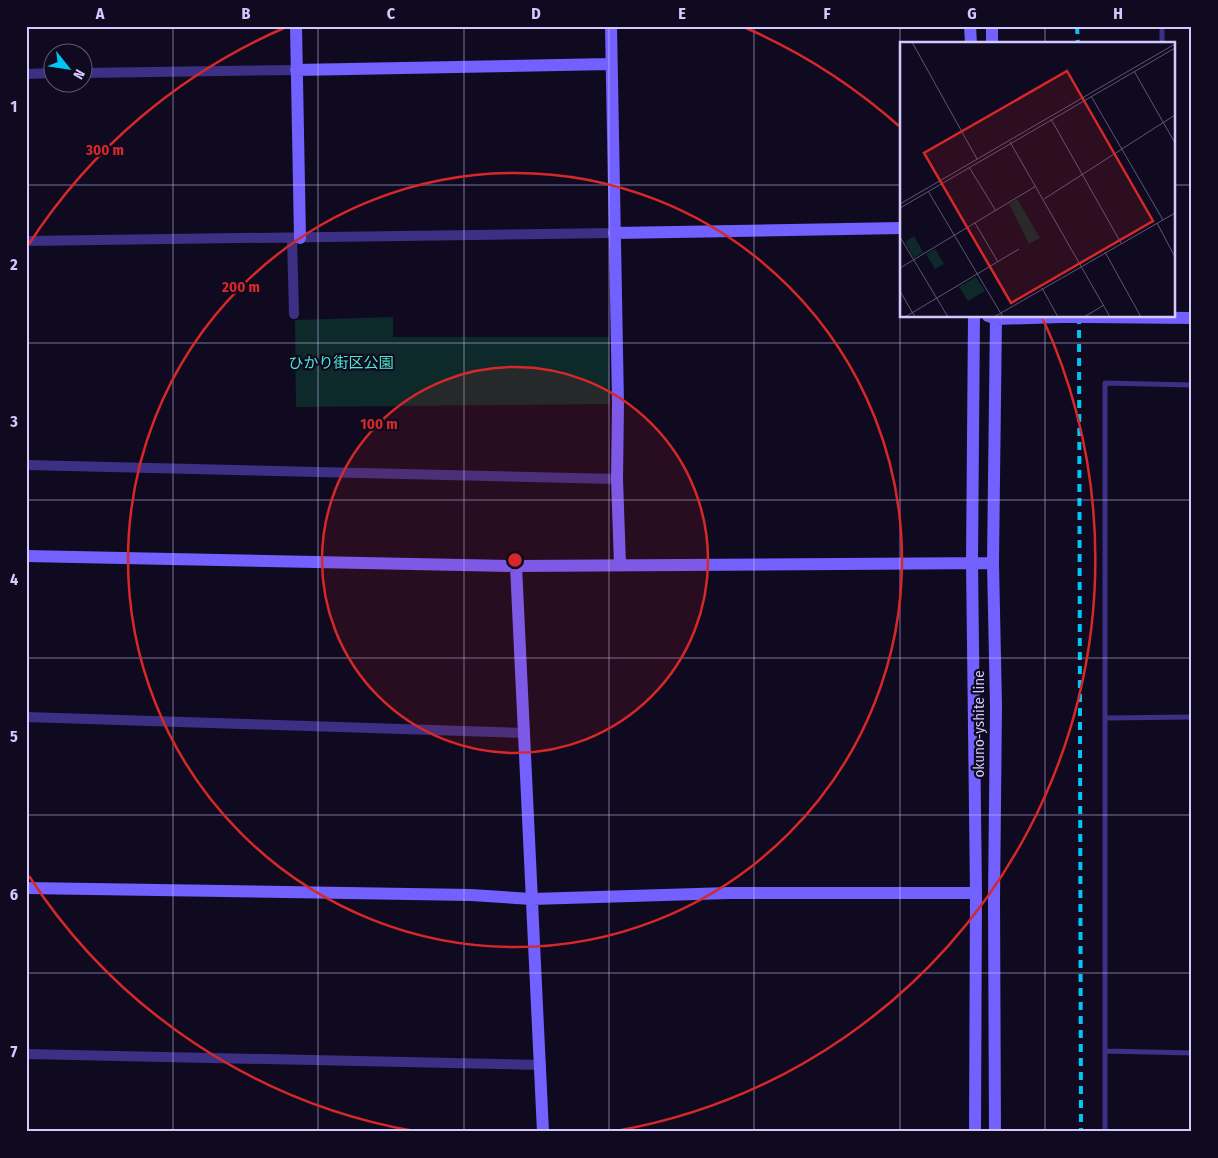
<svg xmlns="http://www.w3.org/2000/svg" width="1218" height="1158" font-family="'Fira Sans Condensed','Noto Sans JP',sans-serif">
	<rect width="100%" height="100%" fill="#100a20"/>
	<path fill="#0d292a" d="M 393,317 L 393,337 L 609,337 L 610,404 L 296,407 L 295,320 Z"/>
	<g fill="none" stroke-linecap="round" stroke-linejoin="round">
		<path stroke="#3b3084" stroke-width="5" d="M 1162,26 L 1162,44
			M 1106,718 L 1192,717
			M 1105,1051 L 1192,1053
			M 1105,1132 L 1105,383 L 1192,385"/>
		<path stroke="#3b3084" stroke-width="10" d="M 82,73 L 296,70
			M 26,74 L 52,73
			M 292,238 L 294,314
			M 26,241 L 614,233
			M 26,465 L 617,479
			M 26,717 L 525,733
			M 26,1054 L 541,1065"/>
		<path stroke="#7260ff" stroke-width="12" d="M 296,26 L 300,238
			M 611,26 L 618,404 L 617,479 L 620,565
			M 970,26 L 971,44
			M 992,26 L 992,44
			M 296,70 L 611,64
			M 614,233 L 902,228
			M 974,316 L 972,562 L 976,893 L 975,1132
			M 988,316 L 996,319 L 1060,317
			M 1085,317 L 1192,318
			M 26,556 L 516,566 L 993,563
			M 516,566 L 543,1132
			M 26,888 L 471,895 L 532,899 L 729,893 L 976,893
			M 995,1132 L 994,899 L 996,706 L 993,563 L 996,316"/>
		<path stroke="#00c6f4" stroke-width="4" stroke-dasharray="8 6" stroke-linecap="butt" d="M 1077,26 L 1078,44
			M 1079,316 L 1081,1132"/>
		<path stroke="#7260ff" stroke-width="12" d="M 1060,317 L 1085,317"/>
	</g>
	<path fill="none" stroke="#d4c9ff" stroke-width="1" stroke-opacity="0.55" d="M 173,26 L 173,1132M 318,26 L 318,1132M 464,26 L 464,1132M 609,26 L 609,1132M 754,26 L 754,1132M 900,26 L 900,1132M 1045,26 L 1045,44M 26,185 L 902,185M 1174,185 L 1192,185M 1045,316 L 1045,1132M 26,343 L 1192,343M 26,500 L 1192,500M 26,658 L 1192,658M 26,815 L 1192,815M 26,973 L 1192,973"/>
	<circle cx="515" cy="560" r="193" fill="#d62828" fill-opacity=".12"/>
	<g fill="none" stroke="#d62828" stroke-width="2.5">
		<circle cx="515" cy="560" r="193"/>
		<circle cx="515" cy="560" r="387"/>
		<path d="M414 1131A580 580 0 0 1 29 876M29 244A580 580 0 0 1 284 28M746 28A580 580 0 0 1 899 126M1043 319A580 580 0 0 1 616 1131"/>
	</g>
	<g text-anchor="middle" stroke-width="4.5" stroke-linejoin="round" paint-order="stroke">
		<g font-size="15" fill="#4aead0" stroke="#100a20">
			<text x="341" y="368">ひかり街区公園</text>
		</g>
		<g font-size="15" fill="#d4c9ff" stroke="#100a20">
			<text transform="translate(979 724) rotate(-90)" y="5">okuno-yshite line</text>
		</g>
	</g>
	<g transform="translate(900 42)">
		<rect width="275" height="275" fill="#100a20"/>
		<path d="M 117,157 L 140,196 L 129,202 L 109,162 ZM 14,194 L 23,210 L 14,216 L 5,200 ZM 35,207 L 44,222 L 35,227 L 26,212 ZM 76,235 L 85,249 L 68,259 L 59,245 Z" fill="#0d292a"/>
		<path fill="none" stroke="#5e5679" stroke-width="1" d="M 12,0 L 77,117M 234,29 L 275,101M 191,54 L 263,178M 151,77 L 221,201M 110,100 L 210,275M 69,125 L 96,169M 28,149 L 103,275M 144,157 L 275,73M 0,162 L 275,2M 0,166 L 275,6M 75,181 L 98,220M 257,181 L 275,215M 0,195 L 48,275M 205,210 L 241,275M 0,226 L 136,144M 142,246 L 158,275M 0,249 L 15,275M 5,275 L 119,207M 94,275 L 275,171M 184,275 L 204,263"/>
		<path fill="#d62828" fill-opacity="0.15" stroke="#d62828" stroke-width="2.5" d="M 167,29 L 253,179 L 111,261 L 24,111 Z"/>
		<rect width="275" height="275" fill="none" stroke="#d4c9ff" stroke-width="2.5"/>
	</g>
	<circle cx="515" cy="560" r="8" fill="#d62828" stroke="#100a20" stroke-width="2.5"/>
	<g font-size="15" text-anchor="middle" font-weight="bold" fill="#d62828" stroke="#100a20" stroke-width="4.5" stroke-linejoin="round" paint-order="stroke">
		<text x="105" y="155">300 m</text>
		<text x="241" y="292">200 m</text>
		<text x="379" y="429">100 m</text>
	</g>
	<rect width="1218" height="1158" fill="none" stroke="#100a20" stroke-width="55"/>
	<g transform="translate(68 68) rotate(120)"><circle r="24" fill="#100a20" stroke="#5e5679"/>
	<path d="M0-4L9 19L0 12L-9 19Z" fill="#00c6f4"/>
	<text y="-8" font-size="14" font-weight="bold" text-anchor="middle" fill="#d4c9ff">N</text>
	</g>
	<rect x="28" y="28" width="1162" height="1102" fill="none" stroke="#d4c9ff" stroke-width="2"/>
	<g font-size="16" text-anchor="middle" font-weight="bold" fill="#d4c9ff">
		<text x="100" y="19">A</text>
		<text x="246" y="19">B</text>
		<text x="391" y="19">C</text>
		<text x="536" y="19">D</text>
		<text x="682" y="19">E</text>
		<text x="827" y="19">F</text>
		<text x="972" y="19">G</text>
		<text x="1118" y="19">H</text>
		<text x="14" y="112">1</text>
		<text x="14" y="270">2</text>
		<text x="14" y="427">3</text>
		<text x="14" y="585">4</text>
		<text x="14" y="742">5</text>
		<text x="14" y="900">6</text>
		<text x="14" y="1057">7</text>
	</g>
</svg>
